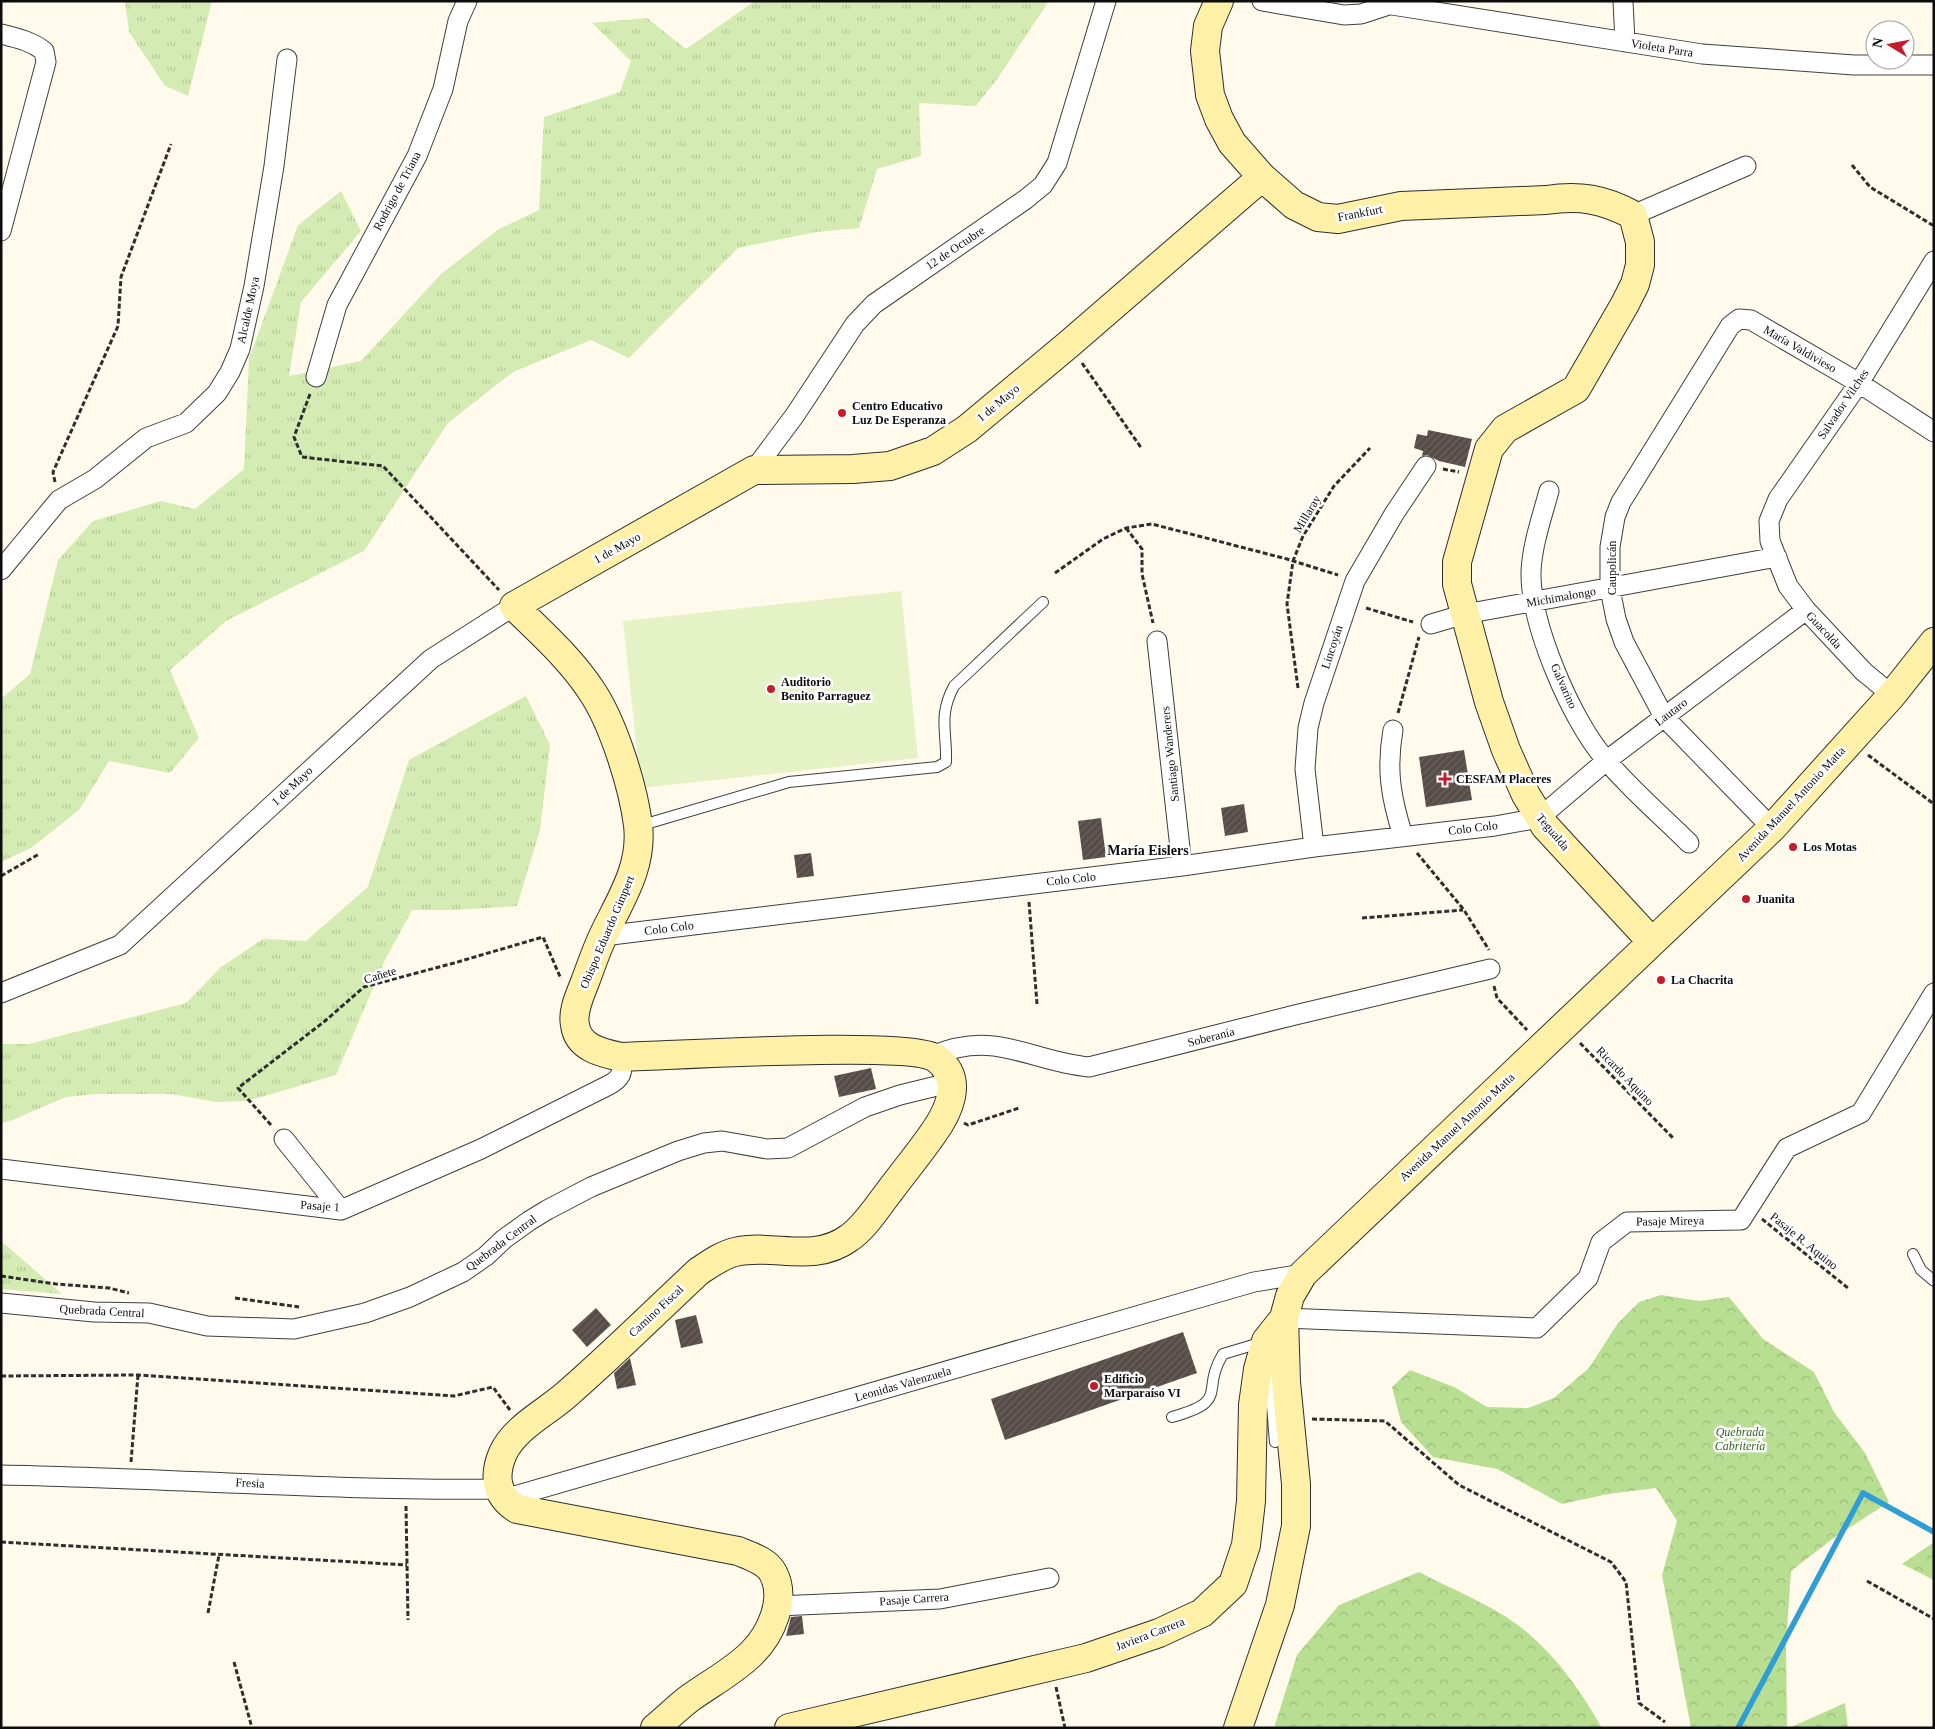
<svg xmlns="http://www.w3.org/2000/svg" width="1935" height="1729" font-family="'Times New Roman',serif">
	<defs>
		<pattern id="grass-tufts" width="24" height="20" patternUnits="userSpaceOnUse" patternTransform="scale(1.25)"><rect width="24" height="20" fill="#d4ecb3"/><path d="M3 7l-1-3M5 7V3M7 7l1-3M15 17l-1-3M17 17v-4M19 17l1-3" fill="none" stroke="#b5c999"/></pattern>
		<pattern id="forest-crowns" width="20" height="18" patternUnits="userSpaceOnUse" patternTransform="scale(1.25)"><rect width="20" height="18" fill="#b8de91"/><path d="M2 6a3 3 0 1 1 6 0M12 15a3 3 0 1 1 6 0" fill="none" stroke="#9dbd7c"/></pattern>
		<pattern id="building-hatch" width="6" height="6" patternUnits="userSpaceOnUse" patternTransform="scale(1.25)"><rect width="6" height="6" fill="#564d48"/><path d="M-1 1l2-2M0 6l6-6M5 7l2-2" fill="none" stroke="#69625e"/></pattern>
	</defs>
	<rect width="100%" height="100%" fill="#fffaec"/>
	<path fill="url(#grass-tufts)" d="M 125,1 L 212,1 L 188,96 L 165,86 L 129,32 Z
		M 755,1 L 1049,1 L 998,78 L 976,106 L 919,103 L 921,156 L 877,169 L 859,228 L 816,232 L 738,248 L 629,358 L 591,340 L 513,372 L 448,423 L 364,551 L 226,621 L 170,670 L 199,738 L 170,773 L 109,761 L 79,810 L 31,848 L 1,862 L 1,699 L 30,674 L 58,560 L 93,521 L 161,501 L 195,509 L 244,469 L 249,359 L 298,225 L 341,191 L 361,231 L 301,302 L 289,376 L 361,361 L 441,274 L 499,229 L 539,210 L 544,117 L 620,92 L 631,61 L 592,23 L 647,18 L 686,49 Z
		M 526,696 L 550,745 L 540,830 L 517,906 L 454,910 L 412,910 L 385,960 L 336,1075 L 247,1101 L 216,1102 L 172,1094 L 95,1094 L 66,1097 L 10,1121 L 1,1123 L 1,1044 L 29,1044 L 186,1003 L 221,967 L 263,939 L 306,941 L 368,887 L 409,760 Z
		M 1,1243 L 6,1245 L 62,1294 L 1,1289 Z"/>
	<path fill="url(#forest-crowns)" d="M 1661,1295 L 1699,1301 L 1729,1297 L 1763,1339 L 1814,1372 L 1834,1412 L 1865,1453 L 1889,1502 L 1835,1537 L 1791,1571 L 1786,1645 L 1787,1728 L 1691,1728 L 1662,1575 L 1677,1521 L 1656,1488 L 1608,1494 L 1562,1504 L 1497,1469 L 1433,1457 L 1401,1422 L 1392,1387 L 1410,1370 L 1454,1387 L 1487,1407 L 1528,1408 L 1554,1398 L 1589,1368 L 1618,1323 L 1639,1302 Z
		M 1934,1542 L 1934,1580 L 1902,1564 Z
		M 1419,1572 C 1453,1590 1493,1605 1523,1629 C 1557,1657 1580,1690 1602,1728 L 1274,1728 L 1297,1655 L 1339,1605 Z
		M 1845,1703 L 1848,1728 L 1789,1728 Z"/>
	<path fill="#e5f2c6" d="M 901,591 L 918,758 L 641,788 L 623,621 Z"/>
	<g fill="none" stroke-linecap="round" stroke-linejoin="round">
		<path stroke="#2f9dd6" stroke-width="5.5" d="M 1738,1728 L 1863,1493 L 1934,1532"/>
	</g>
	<path fill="url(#building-hatch)" d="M 1428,430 L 1472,439 L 1465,467 L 1439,461 L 1427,455 L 1422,456 L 1423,451 L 1414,448 L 1417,434 L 1427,436 Z
		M 1464,750 L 1472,800 L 1426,807 L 1419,757 Z
		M 1244,804 L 1248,832 L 1225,836 L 1221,808 Z
		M 1101,818 L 1106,857 L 1083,860 L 1078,821 Z
		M 811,853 L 814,876 L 797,878 L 794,855 Z
		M 871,1068 L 876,1089 L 839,1097 L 834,1076 Z
		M 596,1308 L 611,1325 L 587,1347 L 572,1330 Z
		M 696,1315 L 703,1343 L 681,1348 L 675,1320 Z
		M 1183,1332 L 1197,1373 L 1005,1440 L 991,1399 Z
		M 630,1358 L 636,1385 L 617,1389 L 614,1373 Z
		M 802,1616 L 804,1634 L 786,1636 L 791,1617 Z"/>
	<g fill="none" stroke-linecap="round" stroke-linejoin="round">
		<g stroke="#3f3f3f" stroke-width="12">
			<path id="lane" d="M 639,826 L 789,782 L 937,767 L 946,762 C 947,731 938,716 954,686 L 1043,602
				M 1913,1254 L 1921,1270 L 1934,1281
				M 1269,1370 L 1275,1442
				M 1172,1417 C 1231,1401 1200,1391 1223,1354 L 1263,1342"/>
		</g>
		<g stroke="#3f3f3f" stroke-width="21">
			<path id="street" d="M 1262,1 L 1344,15 L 1361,14 L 1401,1
				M 1623,1 L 1625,42
				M 1392,5 L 1702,54 L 1854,65 L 1934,65
				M 1,34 C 17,38 31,41 44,51 L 46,62 L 1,231
				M 1633,215 L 1746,166
				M 316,377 L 337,305 L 417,156 L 443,89 L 458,21 L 467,1
				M 754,470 L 795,415 L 855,324 L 874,304 L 1026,199 L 1043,185 L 1057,163 L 1106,1
				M 1549,491 C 1542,517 1532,545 1531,572 C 1530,624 1572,722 1606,760 C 1631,790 1662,816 1689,843
				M 1,570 L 59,500 L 95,479 L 146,438 L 186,423 L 217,393 L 230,372 L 240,349 L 254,286 L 274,166 L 287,59
				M 1431,624 L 1465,614 L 1777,557
				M 1157,641 L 1182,866
				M 1892,695 L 1864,672 L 1806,610 L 1788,586 L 1770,541 L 1769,521 L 1778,499 L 1859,383 L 1934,261
				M 1393,730 C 1386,770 1391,798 1403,836
				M 1772,828 L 1664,717 L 1624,642 L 1616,619 L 1610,589 L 1610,547 L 1615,517 L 1621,502 L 1730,326 L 1739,319 L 1751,320 L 1859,383 L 1934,432
				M 1314,847 L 1305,769 L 1308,728 L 1314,703 L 1355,581 L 1394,514 L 1426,466
				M 603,936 L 1182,866 L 1314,847 L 1495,826 L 1539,818 L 1606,761 L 1806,610
				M 1,993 L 120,945 L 431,659 L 514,606
				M 932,1056 C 996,1029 1028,1061 1089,1067 L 1295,1015 L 1490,969
				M 284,1139 L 341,1210
				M 1,1169 L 341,1210 L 481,1149 L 607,1086 C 621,1079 624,1073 621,1057
				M 1,1303 L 94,1312 L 149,1313 L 207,1326 L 294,1329 L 325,1322 L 365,1313 L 410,1297 L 463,1272 L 486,1256 L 504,1239 L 529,1221 L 547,1210 L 591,1187 L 678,1151 L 704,1143 L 722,1141 L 767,1149 L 788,1148 L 865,1107 L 900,1095 L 953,1082
				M 1284,1318 L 1537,1328 L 1588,1278 L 1601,1242 L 1627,1222 L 1741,1220 L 1787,1148 L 1861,1113 L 1934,993
				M 1,1475 C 167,1478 332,1491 498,1489
				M 504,1499 L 1254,1282 L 1303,1274
				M 777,1606 L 940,1599 L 1049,1578"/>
		</g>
		<g stroke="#2e2e2e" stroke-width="30">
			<path id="secondary" d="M 1219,1 L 1208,26 L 1205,51 L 1210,95 L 1219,119 L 1232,143 L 1262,177 L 1294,205 L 1318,217 L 1338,219 L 1401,206 L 1546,200 C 1580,195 1603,199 1633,215 L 1640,242 L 1640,265 L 1635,284 L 1625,304 L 1576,389 L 1505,429 L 1489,449 L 1457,562 L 1457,584 L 1489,702 L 1506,750 L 1526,795 L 1545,826 L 1652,942
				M 655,1728 C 667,1718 678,1707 690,1698 C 711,1683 734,1671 752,1653 C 771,1634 787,1599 773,1573 C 767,1561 750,1556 738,1551 L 517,1509 C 496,1496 493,1476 503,1453 C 515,1427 547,1412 567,1394 C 612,1355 655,1312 699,1271 C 710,1264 722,1255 735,1252 C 774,1243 813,1264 849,1238 C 865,1227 877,1207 889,1192 C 903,1173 918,1155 932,1135 C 948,1113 965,1080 937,1059 C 912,1040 668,1056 621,1057 C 602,1053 578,1048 575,1025 C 572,1011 580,995 585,982 C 591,966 596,951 603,936 C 620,900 643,867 638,825 C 633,786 613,722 591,690 C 570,658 540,632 514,606 L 754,470 L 853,469 L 890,466 L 933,451 L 967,429 L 1069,344 L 1262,177
				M 789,1728 L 1086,1658 L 1159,1633 L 1202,1613 L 1233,1584 L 1246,1545 L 1251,1501 L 1253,1405 L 1258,1369 L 1266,1341 L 1284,1318
				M 1238,1728 L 1280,1605 L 1296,1526 L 1296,1484 L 1286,1382 L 1284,1318 L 1290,1296 L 1303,1274 L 1772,828 L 1892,695 L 1934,642"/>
		</g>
		<path stroke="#2e2e2e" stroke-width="3" stroke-dasharray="5 2.5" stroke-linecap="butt" d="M 1852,165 L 1870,187 L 1934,226
			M 1082,363 L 1142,449
			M 310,394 L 294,437 L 302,457 L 383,466 L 499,590
			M 1443,469 L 1459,472
			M 55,482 L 53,472 L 118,326 L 121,277 L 171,144
			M 1126,528 L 1142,549 L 1142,574 L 1153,623
			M 1055,573 L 1103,539 L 1126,528 L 1152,524 L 1287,559 L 1338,575
			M 1366,608 L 1413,622
			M 1298,688 L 1287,604 L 1293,561 L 1303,536 L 1334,486 L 1370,448
			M 1398,713 L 1419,637
			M 1868,755 L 1934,804
			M 1417,853 L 1464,910 L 1489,950
			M 1,876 L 39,854
			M 1029,902 L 1037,1004
			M 1362,918 L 1463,910
			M 1494,986 L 1497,998 L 1527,1030
			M 1580,1043 L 1674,1139
			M 964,1123 L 968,1125 L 1019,1108
			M 271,1125 L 238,1088 L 325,1021 L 364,987 L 454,963 L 543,937 L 561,979
			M 1762,1219 L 1848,1288
			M 1,1276 L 56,1284 L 109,1288 L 129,1293
			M 235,1298 L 299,1307
			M 1,1376 L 138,1375 L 454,1396 L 493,1387 L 510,1410
			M 1312,1419 L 1385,1421 L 1459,1485 L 1611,1562 L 1626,1582 L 1639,1703 L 1665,1722
			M 131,1462 L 138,1375
			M 406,1506 L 408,1620
			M 1,1542 L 407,1565
			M 1867,1581 L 1934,1619
			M 208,1613 L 219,1555
			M 234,1662 L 252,1728
			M 1056,1687 L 1065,1728"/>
		<use href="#lane" stroke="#fff" stroke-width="10"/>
		<use href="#street" stroke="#fff" stroke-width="19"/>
		<use href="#secondary" stroke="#fff0a7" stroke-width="28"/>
	</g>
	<g fill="#c51c2d" stroke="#fff" stroke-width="2">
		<circle cx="842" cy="413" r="5"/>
		<circle cx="771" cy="689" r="5"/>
		<path d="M1442.5 771.5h5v5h5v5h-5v5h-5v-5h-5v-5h5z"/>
		<circle cx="1793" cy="847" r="5"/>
		<circle cx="1746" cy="899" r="5"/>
		<circle cx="1661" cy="980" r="5"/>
		<circle cx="1094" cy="1386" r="5"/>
	</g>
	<g text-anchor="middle" stroke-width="5" stroke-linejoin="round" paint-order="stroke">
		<g font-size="12" fill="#0c0c0c" stroke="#fff">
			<text transform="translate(1662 48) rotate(9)" y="4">Violeta Parra</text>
			<text transform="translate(397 191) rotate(-62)" y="4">Rodrigo de Triana</text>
			<text transform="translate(1360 213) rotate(-11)" y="4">Frankfurt</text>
			<text transform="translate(955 248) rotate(-34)" y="4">12 de Octubre</text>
			<text transform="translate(248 310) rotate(-78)" y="4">Alcalde Moya</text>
			<text transform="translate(1800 349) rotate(30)" y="4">María Valdivieso</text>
			<text transform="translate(998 403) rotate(-40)" y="4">1 de Mayo</text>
			<text transform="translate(1843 404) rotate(-56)" y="4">Salvador Vilches</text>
			<text transform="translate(1307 514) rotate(-59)" y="4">Millaray</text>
			<text transform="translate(617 548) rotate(-29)" y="4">1 de Mayo</text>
			<text transform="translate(1612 568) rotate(-90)" y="4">Caupolicán</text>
			<text transform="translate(1561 597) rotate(-10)" y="4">Michimalongo</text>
			<text transform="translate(1824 630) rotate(47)" y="4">Guacolda</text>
			<text transform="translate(1332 647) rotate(-72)" y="4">Lincoyán</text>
			<text transform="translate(1564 686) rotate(66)" y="4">Galvarino</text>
			<text transform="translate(1671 712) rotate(-37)" y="4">Lautaro</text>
			<text transform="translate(1170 754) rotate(-96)" y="4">Santiago Wanderers</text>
			<text transform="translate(292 786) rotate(-43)" y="4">1 de Mayo</text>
			<text transform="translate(1791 804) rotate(-47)" y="4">Avenida Manuel Antonio Matta</text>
			<text transform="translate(1473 828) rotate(-7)" y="4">Colo Colo</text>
			<text transform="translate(1553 832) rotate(50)" y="4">Tegualda</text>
			<text transform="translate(1071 879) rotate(-6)" y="4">Colo Colo</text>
			<text transform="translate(669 928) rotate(-7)" y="4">Colo Colo</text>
			<text transform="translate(607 932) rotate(-67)" y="4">Obispo Eduardo Gimpert</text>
			<text transform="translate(380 975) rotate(-17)" y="4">Cañete</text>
			<text transform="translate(1211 1037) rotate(-14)" y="4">Soberanía</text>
			<text transform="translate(1625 1076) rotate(46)" y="4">Ricardo Aquino</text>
			<text transform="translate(1457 1127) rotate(-43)" y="4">Avenida Manuel Antonio Matta</text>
			<text transform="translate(320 1206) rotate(4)" y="4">Pasaje 1</text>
			<text transform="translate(1670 1221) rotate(-1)" y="4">Pasaje Mireya</text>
			<text transform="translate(1804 1241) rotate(39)" y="4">Pasaje R. Aquino</text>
			<text transform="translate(501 1243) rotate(-37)" y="4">Quebrada Central</text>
			<text transform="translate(102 1311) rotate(3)" y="4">Quebrada Central</text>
			<text transform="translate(656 1311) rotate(-43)" y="4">Camino Fiscal</text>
			<text transform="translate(903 1384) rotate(-16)" y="4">Leonidas Valenzuela</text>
			<text transform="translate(250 1483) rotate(3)" y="4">Fresia</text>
			<text transform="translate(914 1599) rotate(-4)" y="4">Pasaje Carrera</text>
			<text transform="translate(1150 1634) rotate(-21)" y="4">Javiera Carrera</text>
		</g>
		<g font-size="12" font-weight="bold" fill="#0c0c0c" stroke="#fff" text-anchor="start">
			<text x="852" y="410">Centro Educativo<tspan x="852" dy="14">Luz De Esperanza</tspan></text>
			<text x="781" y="686">Auditorio<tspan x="781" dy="14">Benito Parraguez</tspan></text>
			<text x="1456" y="783">CESFAM Placeres</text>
			<text x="1803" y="851">Los Motas</text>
			<text x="1756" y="903">Juanita</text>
			<text x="1671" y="984">La Chacrita</text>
			<text x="1104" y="1383">Edificio<tspan x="1104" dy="14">Marparaíso VI</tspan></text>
		</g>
		<g font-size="12" font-style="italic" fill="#2e6819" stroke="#fff">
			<text x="1740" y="1436">Quebrada<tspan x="1740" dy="14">Cabritería</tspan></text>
		</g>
		<g font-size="14" font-weight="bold" fill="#0c0c0c" stroke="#fff">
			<text x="1148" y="855">María Eislers</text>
		</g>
	</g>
	<rect width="1935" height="1729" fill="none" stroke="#0c0c0c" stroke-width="5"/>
	<g transform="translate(1890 45) rotate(280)"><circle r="24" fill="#ffffff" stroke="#9e9e9e"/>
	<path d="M0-4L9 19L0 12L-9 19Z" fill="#c51c2d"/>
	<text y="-8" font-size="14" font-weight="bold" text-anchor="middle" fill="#0c0c0c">N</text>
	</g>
</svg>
